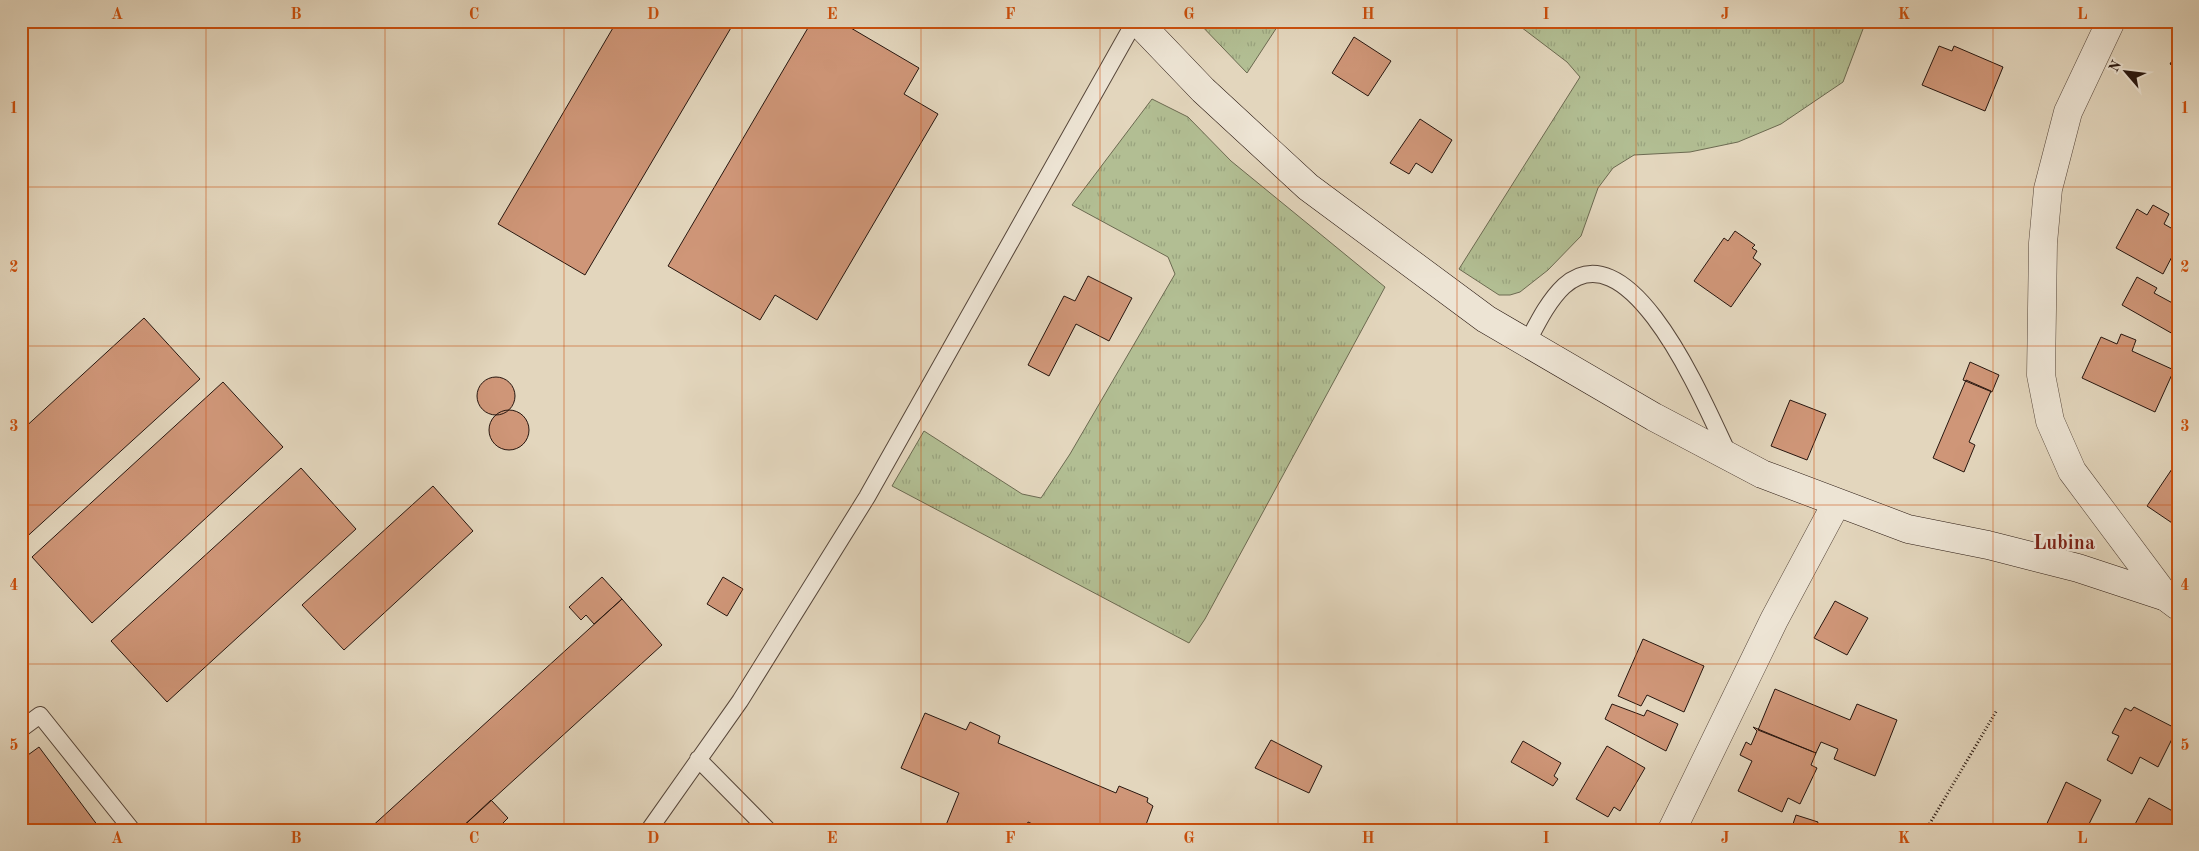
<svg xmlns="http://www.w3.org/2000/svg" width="2199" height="851" font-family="'Old Standard TT',serif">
	<defs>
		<pattern id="grass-tufts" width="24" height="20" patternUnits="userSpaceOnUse" patternTransform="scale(1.25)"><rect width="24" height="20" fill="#b2be93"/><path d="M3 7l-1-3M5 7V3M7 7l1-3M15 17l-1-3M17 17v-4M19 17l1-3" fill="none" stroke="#99a37e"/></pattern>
	</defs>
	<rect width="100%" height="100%" fill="#e3d6bd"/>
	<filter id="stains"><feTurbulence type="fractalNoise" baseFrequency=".004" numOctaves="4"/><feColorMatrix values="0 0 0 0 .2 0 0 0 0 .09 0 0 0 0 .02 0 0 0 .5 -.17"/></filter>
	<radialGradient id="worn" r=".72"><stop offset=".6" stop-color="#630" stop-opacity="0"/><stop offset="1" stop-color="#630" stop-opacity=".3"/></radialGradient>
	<path fill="url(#grass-tufts)" stroke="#6c6a51" d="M 1197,21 L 1281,21 L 1247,73 Z
		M 1513,21 L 1866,21 L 1843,82 L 1781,124 L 1738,142 L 1690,152 L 1634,155 L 1613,168 L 1598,188 L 1581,236 L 1548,270 L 1520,292 L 1510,295 L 1499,295 L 1459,269 L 1580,77 L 1567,62 Z
		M 1152,99 L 1188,117 L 1231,161 L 1385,287 L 1205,619 L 1189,643 L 892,486 L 924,431 L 1022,494 L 1041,498 L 1070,454 L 1175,274 L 1168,257 L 1072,205 Z"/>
	<path fill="#cf9678" stroke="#27160f" d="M 617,21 L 735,21 L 585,275 L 498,224 Z
		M 812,21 L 839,21 L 919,68 L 904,94 L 938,114 L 817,320 L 775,295 L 760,320 L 668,266 Z
		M 1354,37 L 1391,61 L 1368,96 L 1332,73 Z
		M 1939,46 L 1952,51 L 1954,46 L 2003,67 L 1985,111 L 1922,85 Z
		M 2178,51 L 2178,69 L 2170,64 Z
		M 1420,119 L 1452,140 L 1432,173 L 1416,163 L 1409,174 L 1390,163 Z
		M 2153,205 L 2169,214 L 2164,224 L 2178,232 L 2178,245 L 2163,274 L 2116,248 L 2137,209 L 2147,215 Z
		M 1735,231 L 1755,245 L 1752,248 L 1757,251 L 1753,258 L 1761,264 L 1731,307 L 1694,281 L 1724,238 L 1728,241 Z
		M 1088,276 L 1132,298 L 1109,341 L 1076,324 L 1049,376 L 1028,365 L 1064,296 L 1075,301 Z
		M 2137,277 L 2157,288 L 2154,293 L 2178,306 L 2178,334 L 2173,334 L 2122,305 Z
		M 144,318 L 200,379 L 21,542 L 21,431 Z
		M 2121,334 L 2136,340 L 2132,351 L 2174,370 L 2155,412 L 2082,378 L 2101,337 L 2117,344 Z
		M 1970,362 L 1999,375 L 1992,392 L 1963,380 Z
		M477 396a19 19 0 1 1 38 0a19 19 0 1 1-38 0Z
		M 1966,380 L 1991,391 L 1969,442 L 1975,445 L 1964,472 L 1933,458 Z
		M 223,382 L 283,447 L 92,623 L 32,557 Z
		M 1790,400 L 1826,414 L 1807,460 L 1771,446 Z
		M489 430a20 20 0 1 1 40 0a20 20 0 1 1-40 0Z
		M 2174,466 L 2178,469 L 2178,527 L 2147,506 Z
		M 301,468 L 356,529 L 167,702 L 111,641 Z
		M 433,486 L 473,531 L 344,650 L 302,605 Z
		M 602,577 L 622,599 L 594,624 L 586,615 L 581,620 L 569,607 Z
		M 723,577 L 743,589 L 727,616 L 707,604 Z
		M 622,599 L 662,645 L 459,830 L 368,830 Z
		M 1835,601 L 1868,618 L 1847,655 L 1814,638 Z
		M 1643,639 L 1704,666 L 1684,712 L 1647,695 L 1641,706 L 1618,696 Z
		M 1775,689 L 1850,720 L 1857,704 L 1897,720 L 1875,776 L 1834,759 L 1838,749 L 1821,742 L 1816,753 L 1758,730 Z
		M 1612,704 L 1644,716 L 1647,710 L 1678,724 L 1666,751 L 1605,719 Z
		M 2134,707 L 2177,729 L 2158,767 L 2140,757 L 2132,774 L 2107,760 L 2119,736 L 2112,733 L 2125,708 L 2131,711 Z
		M 925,713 L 966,730 L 970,722 L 1000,736 L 998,743 L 1116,793 L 1119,786 L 1148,798 L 1147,802 L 1153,806 L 1144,830 L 1046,830 L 1028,822 L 1025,830 L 944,830 L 959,793 L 901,768 Z
		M 1753,727 L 1816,753 L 1811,765 L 1817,768 L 1800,804 L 1788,798 L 1782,812 L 1738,791 L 1752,761 L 1740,755 L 1746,742 L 1751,745 L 1757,731 Z
		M 1271,740 L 1322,766 L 1309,793 L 1255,768 Z
		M 1523,741 L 1561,763 L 1554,776 L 1558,779 L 1553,786 L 1511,762 Z
		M 1607,746 L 1645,768 L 1620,811 L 1614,807 L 1608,817 L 1576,799 Z
		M 39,747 L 101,830 L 21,830 L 21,760 Z
		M 2066,782 L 2101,800 L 2086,830 L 2044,830 Z
		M 2149,798 L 2178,814 L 2176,830 L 2137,830 L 2133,828 Z
		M 491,800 L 508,818 L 496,830 L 459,830 Z
		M 1796,815 L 1818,822 L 1816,830 L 1791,830 Z"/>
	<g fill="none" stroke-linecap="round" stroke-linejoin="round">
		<g stroke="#56463a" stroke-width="18">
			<path id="lane" d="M 1527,343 C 1537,324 1548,301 1564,286 C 1633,225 1708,413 1729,455
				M 21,729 L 40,715 L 132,830
				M 698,759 L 768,830
				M 649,830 L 740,701 L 867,497 L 1135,21"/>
		</g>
		<g stroke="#56463a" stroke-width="29">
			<path id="street" d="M 2111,21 L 2068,112 L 2048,189 L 2043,243 L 2041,375 L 2050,421 L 2072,471 L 2166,597
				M 1672,830 L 1774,620 L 1836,504"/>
		</g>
		<g stroke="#27160f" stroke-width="29">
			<path id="secondary" d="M 1137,21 L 1203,90 L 1308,187 L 1486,319 L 1654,417 L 1762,474 L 1908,529 L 1988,545 L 2078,568 L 2166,597 L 2178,606"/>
		</g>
		<path stroke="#27160f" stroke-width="3" stroke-dasharray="1 2.5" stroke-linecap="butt" d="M 1926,830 L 1997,710"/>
		<use href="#lane" stroke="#ede4d4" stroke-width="16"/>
		<use href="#street" stroke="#ede4d4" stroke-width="28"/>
		<use href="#secondary" stroke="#ede4d4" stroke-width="28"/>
	</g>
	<path fill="none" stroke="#cb4f0c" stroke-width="1" stroke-opacity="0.55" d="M 206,21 L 206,830M 385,21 L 385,830M 564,21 L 564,830M 742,21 L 742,830M 921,21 L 921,830M 1100,21 L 1100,830M 1278,21 L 1278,830M 1457,21 L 1457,830M 1636,21 L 1636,830M 1814,21 L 1814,830M 1993,21 L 1993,830M 21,187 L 2178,187M 21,346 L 2178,346M 21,505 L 2178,505M 21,664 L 2178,664"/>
	<g text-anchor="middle" stroke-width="5" stroke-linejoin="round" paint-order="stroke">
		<g font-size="20" font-weight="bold" fill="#7a1f14" stroke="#ede4d4">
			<text x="2064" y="549">Lubina</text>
		</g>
	</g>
	<rect width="2199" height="851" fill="none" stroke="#e3d6bd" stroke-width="55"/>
	<g transform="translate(2126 72) rotate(298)" stroke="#ede4d4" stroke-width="4" paint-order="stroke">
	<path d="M0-4L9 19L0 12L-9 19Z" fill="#27160f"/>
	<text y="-8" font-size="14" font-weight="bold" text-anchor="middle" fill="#27160f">N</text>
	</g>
	<rect x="28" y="28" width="2144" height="796" fill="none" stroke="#cb4f0c" stroke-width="2"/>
	<g font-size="16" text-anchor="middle" font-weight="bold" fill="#cb4f0c">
		<text x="117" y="19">A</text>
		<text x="296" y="19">B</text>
		<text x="474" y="19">C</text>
		<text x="653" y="19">D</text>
		<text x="832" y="19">E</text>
		<text x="1010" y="19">F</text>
		<text x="1189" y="19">G</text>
		<text x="1368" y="19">H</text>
		<text x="1546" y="19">I</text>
		<text x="1725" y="19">J</text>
		<text x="1904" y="19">K</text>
		<text x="2082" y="19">L</text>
		<text x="14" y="113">1</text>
		<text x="2185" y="113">1</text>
		<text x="14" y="272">2</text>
		<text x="2185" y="272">2</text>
		<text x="14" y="431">3</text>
		<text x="2185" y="431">3</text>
		<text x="14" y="590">4</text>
		<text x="2185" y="590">4</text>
		<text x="14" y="750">5</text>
		<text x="2185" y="750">5</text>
		<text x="117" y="843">A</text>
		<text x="296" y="843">B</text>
		<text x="474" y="843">C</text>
		<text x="653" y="843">D</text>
		<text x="832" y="843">E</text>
		<text x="1010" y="843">F</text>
		<text x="1189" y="843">G</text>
		<text x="1368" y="843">H</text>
		<text x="1546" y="843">I</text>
		<text x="1725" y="843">J</text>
		<text x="1904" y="843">K</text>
		<text x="2082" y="843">L</text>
	</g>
	<rect width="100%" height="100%" filter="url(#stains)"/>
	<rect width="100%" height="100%" fill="url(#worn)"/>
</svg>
